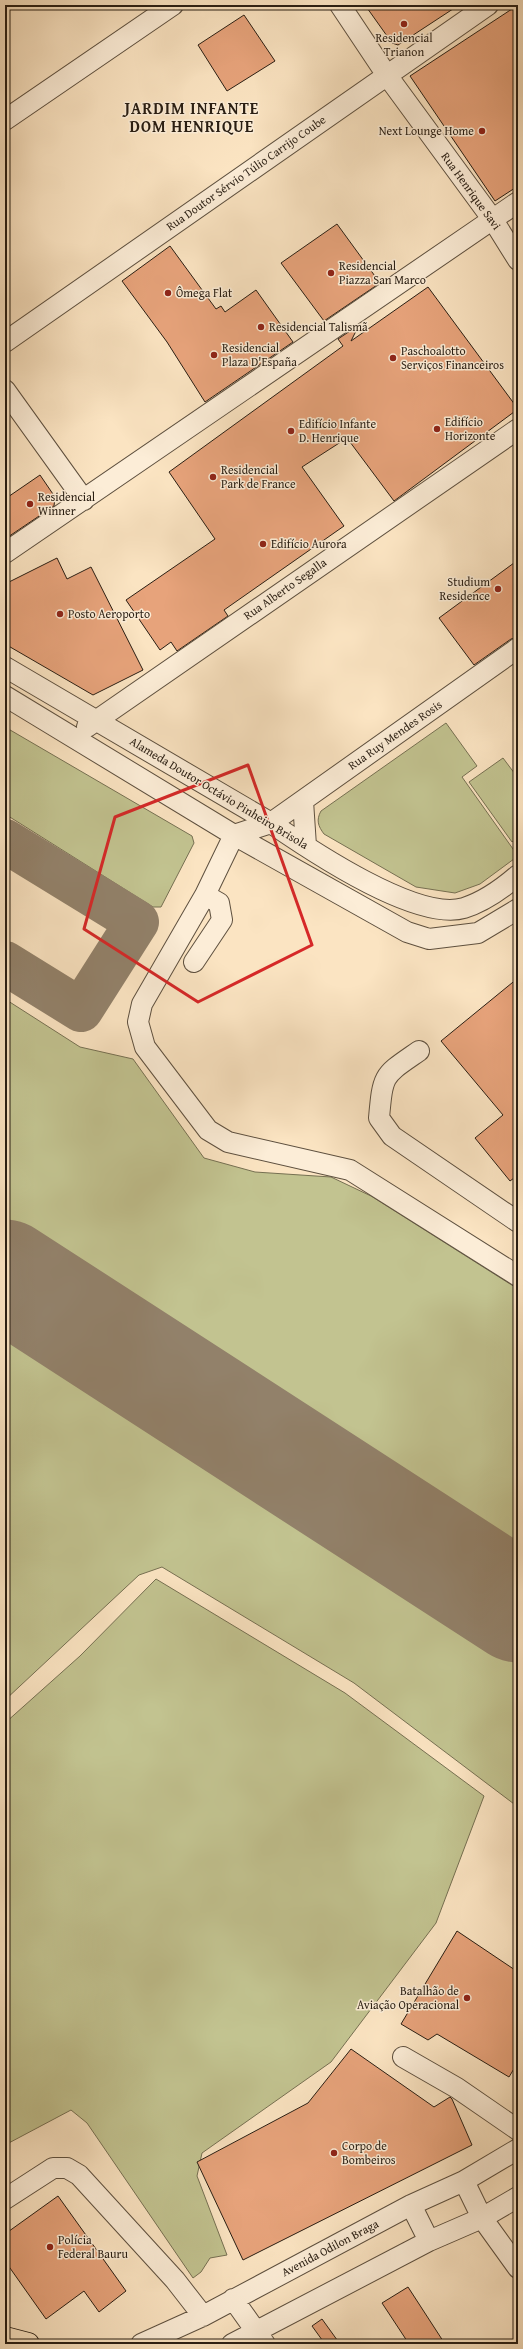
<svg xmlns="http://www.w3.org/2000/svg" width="523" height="2349" font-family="'Gentium Book Plus',serif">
	<rect width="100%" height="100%" fill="#fbe4c2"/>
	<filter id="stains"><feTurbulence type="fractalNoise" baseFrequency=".005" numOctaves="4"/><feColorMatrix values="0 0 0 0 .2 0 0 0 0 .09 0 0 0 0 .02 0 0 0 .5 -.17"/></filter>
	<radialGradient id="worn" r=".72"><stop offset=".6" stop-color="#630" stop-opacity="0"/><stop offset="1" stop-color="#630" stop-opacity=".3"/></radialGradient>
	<path fill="#c2c390" stroke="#767052" d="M 446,723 L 477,766 L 462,777 L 518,856 L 480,884 L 455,893 L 416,887 L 324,834 C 318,826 316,820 321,811 Z
		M 5,727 L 192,836 L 194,843 L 161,907 L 153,907 L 5,814 Z
		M 503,758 L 518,778 L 518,837 L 512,842 L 469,782 Z
		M 5,999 L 80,1047 L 133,1059 L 204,1158 L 255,1172 L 331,1177 L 371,1196 L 518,1289 L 518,1551 L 5,1226 Z
		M 5,1338 L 518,1665 L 518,1807 L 354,1683 L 162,1567 L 139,1575 L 5,1700 Z
		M 156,1579 L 345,1693 L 484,1796 L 436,1923 L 331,2062 L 202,2153 L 197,2176 L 227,2255 L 210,2258 L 201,2272 L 193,2278 L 87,2123 L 71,2110 L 5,2145 L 5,1723 L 80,1656 Z"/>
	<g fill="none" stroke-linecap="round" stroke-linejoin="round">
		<path stroke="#92816a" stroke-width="44" d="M 5,841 L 137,922 L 81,1010 L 5,963"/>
		<path stroke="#92816a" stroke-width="111" d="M 5,1275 L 518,1607"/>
	</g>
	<path fill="#e7a37b" stroke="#291e13" d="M 365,5 L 459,5 L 398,45 L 392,43 Z
		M 518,5 L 518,186 L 495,201 L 410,76 Z
		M 244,15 L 275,61 L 227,91 L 198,45 Z
		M 337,224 L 380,283 L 324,321 L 281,263 Z
		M 170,246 L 216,309 L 221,306 L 225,312 L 256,290 L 293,342 L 205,402 L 167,342 L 122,281 Z
		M 428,287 L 518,409 L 394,501 L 347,438 L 302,467 L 344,526 L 224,610 L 228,616 L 177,651 L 171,642 L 160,650 L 126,600 L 215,539 L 169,472 L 343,346 L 338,339 L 359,325 L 351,341 Z
		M 40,475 L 55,497 L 54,506 L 5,539 L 5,499 Z
		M 57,558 L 67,579 L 91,567 L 143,670 L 93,695 L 5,644 L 5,584 Z
		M 518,560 L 518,637 L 511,639 L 474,665 L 439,618 Z
		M 518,978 L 518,1175 L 510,1181 L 475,1138 L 503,1115 L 441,1041 Z
		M 457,1931 L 518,1972 L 518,2062 L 509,2077 L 437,2034 L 428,2040 L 401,2024 Z
		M 351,2049 L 434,2107 L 450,2097 L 452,2099 L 472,2145 L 243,2260 L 197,2162 L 308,2103 Z
		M 58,2196 L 126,2291 L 99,2312 L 84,2291 L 46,2319 L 5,2261 L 5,2234 Z
		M 408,2287 L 445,2344 L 409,2344 L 382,2303 Z
		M 322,2319 L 340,2344 L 325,2344 L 312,2326 Z"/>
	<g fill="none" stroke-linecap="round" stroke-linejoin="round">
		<g stroke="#5e503f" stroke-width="22">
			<path id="minor" d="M 340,5 L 386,74 L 493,220 L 518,260
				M 5,120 L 173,5
				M 5,342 L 488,5
				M 5,390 L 84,500
				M 5,553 L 518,202
				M 518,648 L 271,823 L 234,835 L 205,895 L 142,1004 L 138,1022 L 145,1047 L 208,1130 L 228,1142 L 350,1170 L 518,1276
				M 5,667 L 271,823 C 310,850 417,922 464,908 C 483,902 503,888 518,875
				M 5,696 L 234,835 L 407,932 L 429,939 L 478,933 L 518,909
				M 87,727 L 518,429
				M 303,801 L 306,846
				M 194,962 L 222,920 L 219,903 L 205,895
				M 419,1051 C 383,1076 383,1073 379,1118 L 392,1136 L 518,1222
				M 403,2057 L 457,2088 L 518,2130
				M 464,2181 L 482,2218 L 518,2268
				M 5,2199 L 53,2168 L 67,2168 L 79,2175 L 175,2280 L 203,2316
				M 411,2205 L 429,2241
				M 233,2299 L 265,2344
				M 141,2344 L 203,2316 L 411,2205 L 464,2181 L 518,2149
				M 232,2344 L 429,2241 L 482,2218 L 518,2197"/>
		</g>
		<g stroke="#291e13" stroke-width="24">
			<path id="major" d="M 5,2338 L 28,2344"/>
		</g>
		<use href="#minor" stroke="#fcedd7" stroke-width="20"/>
		<use href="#major" stroke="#fbe4c2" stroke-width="22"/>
	</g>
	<path fill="none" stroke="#d62828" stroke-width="3" stroke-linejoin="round" d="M 248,765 L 312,945 L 198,1002 L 84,929 L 115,817 Z"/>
	<g fill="#8f2418" stroke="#fcedd7" stroke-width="1.5">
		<circle cx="404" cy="24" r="4"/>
		<circle cx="482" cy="131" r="4"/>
		<circle cx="331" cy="273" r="4"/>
		<circle cx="168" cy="293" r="4"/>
		<circle cx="261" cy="327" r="4"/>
		<circle cx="214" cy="355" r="4"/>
		<circle cx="393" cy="358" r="4"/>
		<circle cx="437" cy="429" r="4"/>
		<circle cx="291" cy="431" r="4"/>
		<circle cx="213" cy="477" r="4"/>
		<circle cx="30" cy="504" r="4"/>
		<circle cx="263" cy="544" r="4"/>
		<circle cx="498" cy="589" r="4"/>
		<circle cx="60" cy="614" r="4"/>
		<circle cx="467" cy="1998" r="4"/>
		<circle cx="334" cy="2153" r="4"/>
		<circle cx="50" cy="2247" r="4"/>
	</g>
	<g text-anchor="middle" stroke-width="3" stroke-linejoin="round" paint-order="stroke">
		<g font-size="12" fill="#291e13" stroke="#fcedd7" text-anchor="start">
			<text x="404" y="42" text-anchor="middle">Residencial<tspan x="404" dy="14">Trianon</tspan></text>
			<text x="474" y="135" text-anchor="end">Next Lounge Home</text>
			<text x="339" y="270">Residencial<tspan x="339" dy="14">Piazza San Marco</tspan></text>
			<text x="176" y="297">Ômega Flat</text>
			<text x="269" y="331">Residencial Talismã</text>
			<text x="222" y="352">Residencial<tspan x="222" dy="14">Plaza D'España</tspan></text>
			<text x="401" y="355">Paschoalotto<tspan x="401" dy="14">Serviços Financeiros</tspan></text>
			<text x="445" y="426">Edifício<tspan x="445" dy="14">Horizonte</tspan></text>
			<text x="299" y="428">Edifício Infante<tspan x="299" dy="14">D. Henrique</tspan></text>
			<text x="221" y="474">Residencial<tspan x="221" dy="14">Park de France</tspan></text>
			<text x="38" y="501">Residencial<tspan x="38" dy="14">Winner</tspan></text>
			<text x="271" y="548">Edifício Aurora</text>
			<text x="490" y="586" text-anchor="end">Studium<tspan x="490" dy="14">Residence</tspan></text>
			<text x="68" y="618">Posto Aeroporto</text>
			<text x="459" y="1995" text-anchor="end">Batalhão de<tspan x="459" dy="14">Aviação Operacional</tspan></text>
			<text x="342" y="2150">Corpo de<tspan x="342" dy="14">Bombeiros</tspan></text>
			<text x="58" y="2244">Polícia<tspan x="58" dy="14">Federal Bauru</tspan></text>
		</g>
		<g font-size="12" fill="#291e13" stroke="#fcedd7">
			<text transform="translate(246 173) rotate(-35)" y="4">Rua Doutor Sérvio Túlio Carrijo Coube</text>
			<text transform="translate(471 191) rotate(54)" y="4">Rua Henrique Savi</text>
			<text transform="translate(285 589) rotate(-35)" y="4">Rua Alberto Segalla</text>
			<text transform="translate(395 735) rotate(-35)" y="4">Rua Ruy Mendes Rosis</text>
			<text transform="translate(219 793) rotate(31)" y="4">Alameda Doutor Octávio Pinheiro Brisola</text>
			<text transform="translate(330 2248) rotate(-28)" y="4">Avenida Odilon Braga</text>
		</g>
		<g font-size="16" font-weight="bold" letter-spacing="1" fill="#291e13" stroke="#fcedd7">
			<text x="192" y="114">JARDIM INFANTE<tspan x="192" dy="18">DOM HENRIQUE</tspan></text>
		</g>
	</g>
	<rect width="523" height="2349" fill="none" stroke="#fbe4c2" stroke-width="20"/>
	<rect x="6" y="6" width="511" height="2337" fill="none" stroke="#291e13" stroke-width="2"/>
	<rect x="10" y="10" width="503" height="2329" fill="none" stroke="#291e13"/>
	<rect width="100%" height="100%" filter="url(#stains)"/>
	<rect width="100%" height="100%" fill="url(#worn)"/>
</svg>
